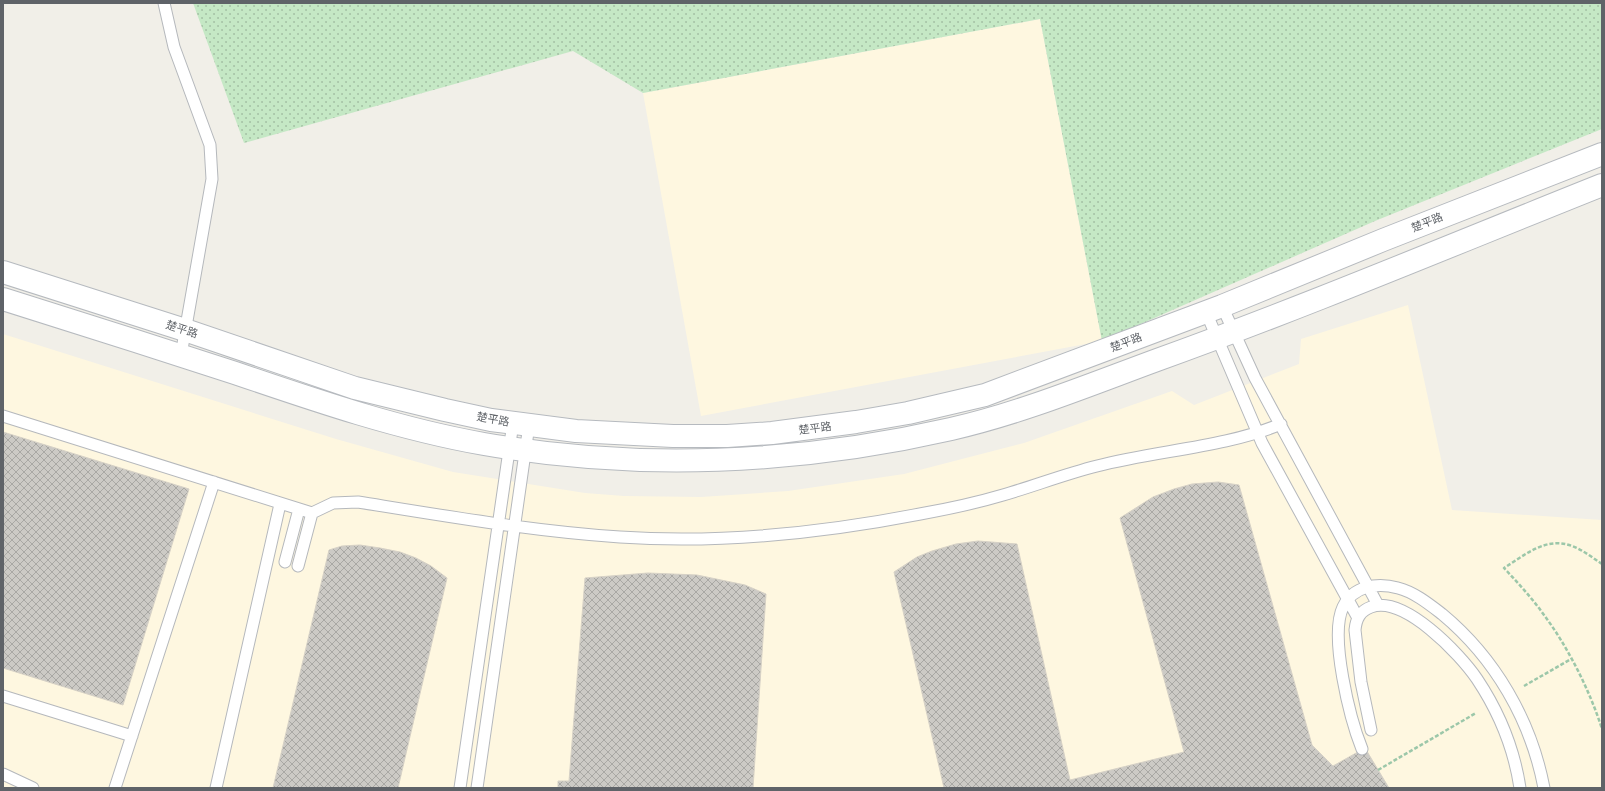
<svg xmlns="http://www.w3.org/2000/svg" width="1605" height="791" font-family="Figtree,'Noto Sans SC',sans-serif">
	<defs>
		<pattern id="grass-dots" width="8" height="8" patternUnits="userSpaceOnUse"><rect width="8" height="8" fill="#c5e8c5"/><path d="M2 2h.1M6 6h.1" fill="none" stroke="#a3c0a4" stroke-width="1.8" stroke-linecap="round"/></pattern>
		<pattern id="building-cross-hatch" width="8" height="8" patternUnits="userSpaceOnUse"><rect width="8" height="8" fill="#cccac5"/><path d="M0 0l8 8M0 8l8-8" fill="none" stroke="#a9a8a4"/></pattern>
	</defs>
	<rect width="100%" height="100%" fill="#f1efe8"/>
	<path fill="#fef7e0" d="M 1040,19 L 1102,341 L 701,416 L 643,93 Z
		M 1408,305 L 1452,510 L 1602,520 L 1602,788 L 3,788 L 3,334 L 336,439 L 453,472 L 585,493 L 624,496 L 701,497 L 788,491 L 904,474 L 1024,443 L 1172,391 L 1194,405 L 1299,364 L 1301,339 Z"/>
	<path fill="url(#grass-dots)" d="M 193,3 L 1602,3 L 1602,129 L 1375,221 L 1102,341 L 1040,19 L 643,93 L 573,51 L 244,143 Z"/>
	<path fill="url(#building-cross-hatch)" stroke="#d6d1c6" d="M 3,432 L 189,489 L 123,705 L 3,668 Z
		M 1218,482 L 1239,485 L 1312,745 L 1333,766 L 1365,748 L 1389,788 L 944,788 L 894,572 L 917,557 L 932,551 L 956,544 L 978,541 L 1017,544 L 1070,780 L 1184,752 L 1120,518 L 1153,497 L 1174,489 L 1192,484 Z
		M 360,545 L 380,548 L 400,552 L 416,558 L 431,566 L 447,578 L 398,788 L 273,788 L 329,550 L 342,546 Z
		M 648,573 L 697,575 L 745,585 L 766,594 L 753,788 L 558,788 L 558,781 L 569,781 L 585,578 Z"/>
	<g fill="none" stroke-linecap="round" stroke-linejoin="round">
		<g stroke="#b5b8bc" stroke-width="13">
			<path id="lane" d="M 164,3 L 174,47 L 210,145 L 212,179 L 181,355
				M 1222,306 L 1255,378 L 1378,605
				M 1206,312 L 1262,443 L 1358,618
				M 3,416 L 312,513 L 333,503 L 358,502 C 445,516 532,531 620,537 C 720,544 822,533 920,514 C 948,509 976,503 1003,495 C 1034,486 1065,474 1097,466 C 1158,450 1223,448 1281,424
				M 285,562 L 299,509
				M 298,566 L 312,513
				M 3,696 L 132,736
				M 1371,730 L 1361,682 L 1355,630 C 1356,619 1360,611 1371,607 C 1404,595 1460,654 1477,679 C 1499,712 1514,748 1520,788
				M 1362,749 C 1350,719 1329,636 1343,607 C 1353,586 1377,582 1398,588 C 1414,592 1429,604 1442,614 C 1495,658 1531,720 1544,788
				M 3,774 L 33,788
				M 115,788 L 214,482
				M 216,788 L 280,504
				M 460,788 L 513,423
				M 477,788 L 529,425"/>
		</g>
		<g stroke="#b6babf" stroke-width="24">
			<path id="secondary" d="M 3,272 L 185,330 L 355,388 L 445,410 L 491,420 L 576,431 L 673,436 L 727,436 L 772,433 L 856,422 L 908,413 L 985,395 L 1222,306 L 1383,240 L 1602,154
				M 3,299 C 80,323 158,348 235,373 C 317,401 399,429 484,444 C 638,471 798,464 951,429 C 1021,413 1089,385 1157,360 C 1307,306 1454,244 1602,185"/>
		</g>
		<path stroke="#9cc7a9" stroke-width="2.5" stroke-dasharray="4 2" stroke-linecap="butt" d="M 1602,564 C 1593,558 1583,550 1572,546 C 1546,536 1525,555 1504,568 C 1518,583 1532,598 1544,615 C 1568,647 1590,691 1602,729
			M 1524,686 L 1571,659
			M 1378,770 L 1476,713"/>
		<use href="#lane" stroke="#fff" stroke-width="11"/>
		<use href="#secondary" stroke="#fff" stroke-width="22"/>
	</g>
	<g text-anchor="middle" stroke-width="3.5" stroke-linejoin="round" paint-order="stroke">
		<g font-size="11" fill="#5f6368" stroke="#fff">
			<text transform="translate(1427 222) rotate(-22)" y="4">楚平路</text>
			<text transform="translate(182 329) rotate(18)" y="4">楚平路</text>
			<text transform="translate(1126 342) rotate(-21)" y="4">楚平路</text>
			<text transform="translate(493 419) rotate(10)" y="4">楚平路</text>
			<text transform="translate(815 428) rotate(-7)" y="4">楚平路</text>
		</g>
	</g>
	<rect width="1605" height="791" fill="none" stroke="#5f6368" stroke-width="8"/>
</svg>
